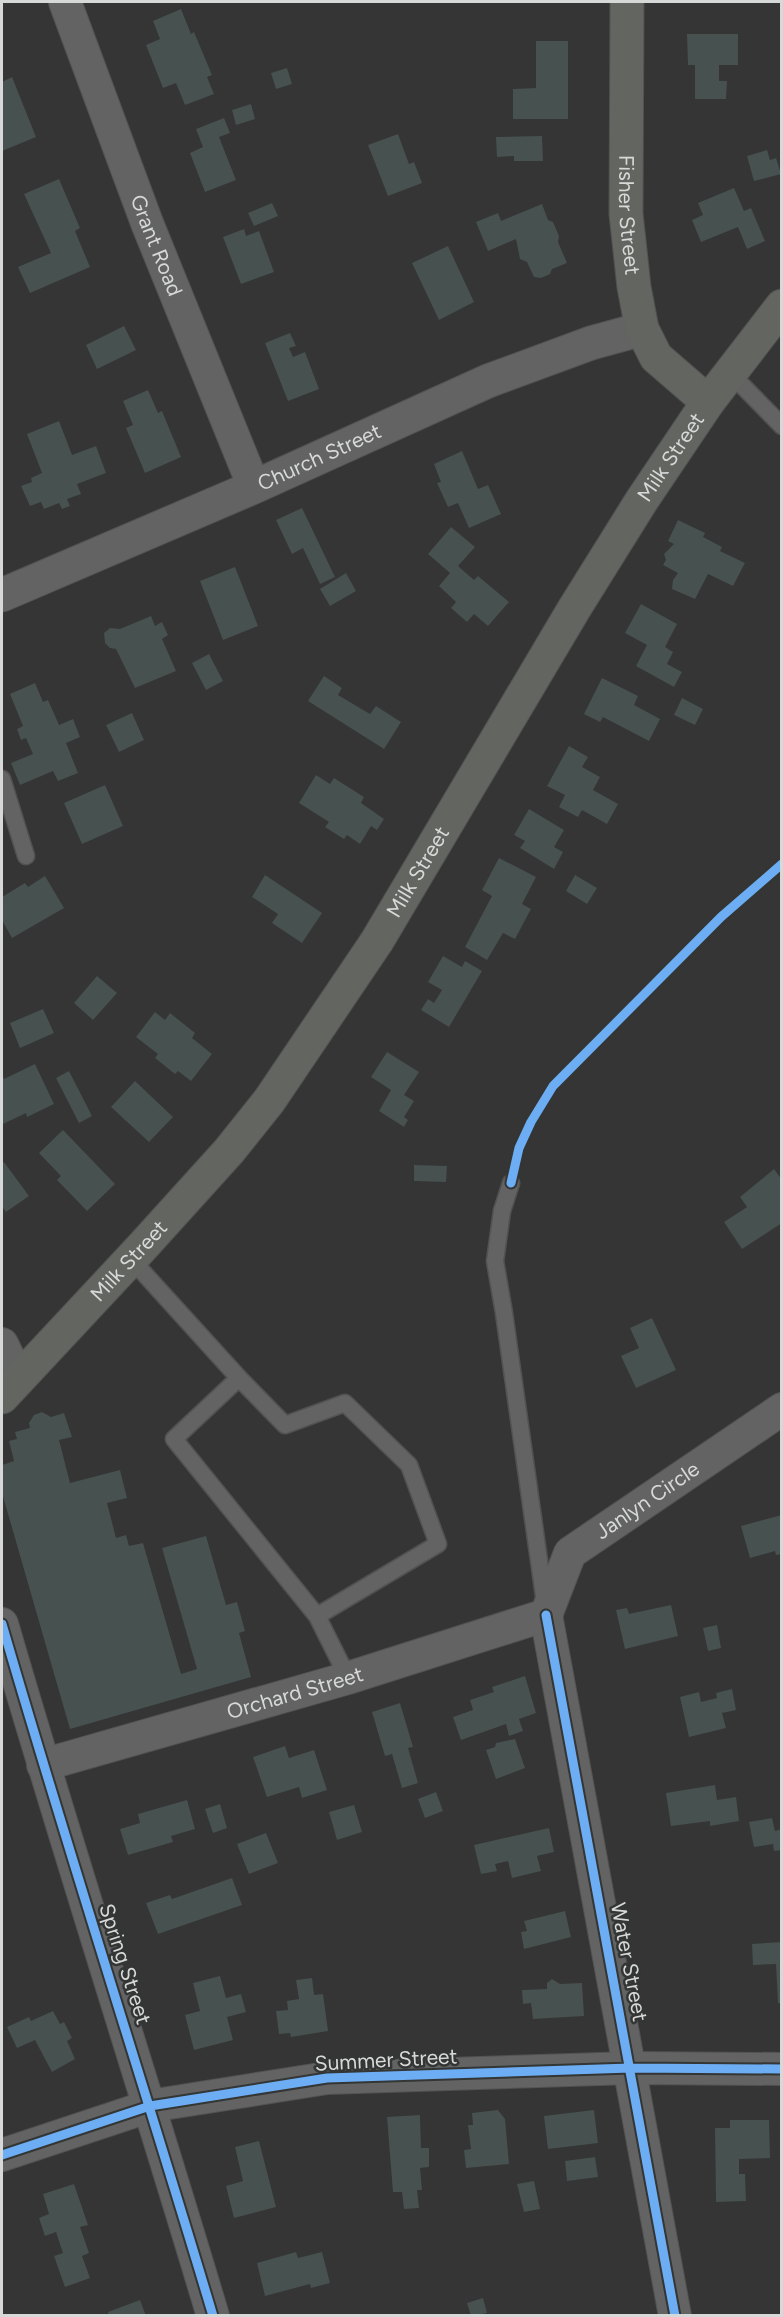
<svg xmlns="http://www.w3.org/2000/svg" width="783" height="2317" font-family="Figtree,sans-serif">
	<rect width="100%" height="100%" fill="#343534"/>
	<path fill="#475150" d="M 181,9 L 191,34 L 194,32 L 212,75 L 207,77 L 214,94 L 185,105 L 176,83 L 163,88 L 146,45 L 160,39 L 153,21 Z
		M 687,34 L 738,34 L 738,65 L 719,65 L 719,81 L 727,81 L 726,99 L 695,99 L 695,65 L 688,65 Z
		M 536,41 L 568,41 L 568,119 L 513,119 L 513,89 L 536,88 Z
		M 287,68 L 292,84 L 276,89 L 271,73 Z
		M 12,77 L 36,137 L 2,151 L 2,82 Z
		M 251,104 L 255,119 L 236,125 L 232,110 Z
		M 224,118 L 230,133 L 219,137 L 236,180 L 205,192 L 190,153 L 203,147 L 196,129 Z
		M 398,134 L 409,164 L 414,162 L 422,183 L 388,196 L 368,145 Z
		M 542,136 L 543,161 L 514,161 L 514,156 L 497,157 L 496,137 Z
		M 767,150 L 770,160 L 776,158 L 781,174 L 754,181 L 747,156 Z
		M 59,179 L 80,228 L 75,231 L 90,267 L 30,293 L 18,267 L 51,253 L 24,194 Z
		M 734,188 L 744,211 L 751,208 L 765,241 L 747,249 L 738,227 L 701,242 L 692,220 L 703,215 L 698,203 Z
		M 272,203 L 278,216 L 254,226 L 248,213 Z
		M 542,204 L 548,220 L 553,222 L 559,236 L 558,242 L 567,263 L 552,269 L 550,274 L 541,278 L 534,277 L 527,262 L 520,259 L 516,239 L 488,251 L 476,222 L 498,213 L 501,221 Z
		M 244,229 L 246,236 L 259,231 L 274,272 L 241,284 L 223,237 Z
		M 448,246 L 474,302 L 439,320 L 412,263 Z
		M 124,326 L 136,350 L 97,369 L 86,345 Z
		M 290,333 L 296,346 L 289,348 L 293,357 L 305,352 L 319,389 L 288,401 L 265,343 Z
		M 148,390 L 158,413 L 162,411 L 181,457 L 145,473 L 126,428 L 133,425 L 123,401 Z
		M 59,421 L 72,455 L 96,446 L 106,473 L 77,484 L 81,494 L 67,499 L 70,506 L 62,509 L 59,503 L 44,509 L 41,502 L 30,506 L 21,486 L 32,482 L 31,478 L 42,473 L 27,434 Z
		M 462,451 L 478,489 L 488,485 L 501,514 L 469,528 L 458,503 L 448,507 L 437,483 L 441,482 L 434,464 Z
		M 302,508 L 335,577 L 320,584 L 303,548 L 292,554 L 276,520 Z
		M 678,520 L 705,533 L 703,537 L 722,547 L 720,551 L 745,563 L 733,586 L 708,574 L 695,599 L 672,589 L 673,580 L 678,573 L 663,565 L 666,560 L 664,554 L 674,544 L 668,541 Z
		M 451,527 L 475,547 L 458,566 L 474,580 L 478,576 L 509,602 L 488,626 L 474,614 L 467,622 L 451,608 L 456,602 L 439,586 L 450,573 L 428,554 Z
		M 235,567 L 258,626 L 223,640 L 200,581 Z
		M 346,573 L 356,591 L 330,606 L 320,589 Z
		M 641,604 L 677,624 L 665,647 L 673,652 L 667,664 L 682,672 L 674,687 L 636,666 L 647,645 L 625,633 Z
		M 151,616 L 155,626 L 162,622 L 168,635 L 162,639 L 176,671 L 135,688 L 116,649 L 110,648 L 105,643 L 104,633 L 110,628 L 120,629 Z
		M 209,654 L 223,681 L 206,690 L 192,663 Z
		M 324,676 L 342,688 L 338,695 L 370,714 L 376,706 L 401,722 L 384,749 L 308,701 Z
		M 602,678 L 638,696 L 634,705 L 660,719 L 649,741 L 603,717 L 600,722 L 584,714 Z
		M 35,683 L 43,702 L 48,700 L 59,725 L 73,719 L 80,737 L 66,743 L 78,773 L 58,781 L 53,771 L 20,785 L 11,763 L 33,754 L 26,738 L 21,740 L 17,729 L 23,726 L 10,694 Z
		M 682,698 L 703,709 L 695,725 L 674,715 Z
		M 132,713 L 144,740 L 119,752 L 106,725 Z
		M 569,746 L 588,757 L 582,767 L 600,777 L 593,790 L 618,804 L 607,824 L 582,810 L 578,817 L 559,807 L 565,795 L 547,786 Z
		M 316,775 L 330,784 L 334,778 L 364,797 L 361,803 L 384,819 L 377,830 L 371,826 L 360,844 L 347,835 L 344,839 L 325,827 L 329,822 L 299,803 Z
		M 105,785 L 123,826 L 82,844 L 64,803 Z
		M 529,809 L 564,830 L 554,847 L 563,852 L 554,869 L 520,848 L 525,841 L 514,835 Z
		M 499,858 L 536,877 L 522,904 L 531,909 L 515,939 L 503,933 L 487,960 L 465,947 L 492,896 L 482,890 Z
		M 265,875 L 322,913 L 302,943 L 272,923 L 278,914 L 252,897 Z
		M 575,875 L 597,888 L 587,904 L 566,891 Z
		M 45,876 L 64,908 L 12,938 L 2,920 L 2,897 L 25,883 L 28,887 Z
		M 443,956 L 462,967 L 465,961 L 482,971 L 449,1027 L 421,1010 L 428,999 L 434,1003 L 442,990 L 428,982 Z
		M 97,976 L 117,993 L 93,1020 L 74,1003 Z
		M 43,1009 L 54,1033 L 20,1048 L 10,1023 Z
		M 155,1012 L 165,1020 L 170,1013 L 195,1033 L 192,1038 L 212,1054 L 191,1081 L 178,1071 L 175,1074 L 155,1058 L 158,1054 L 136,1037 Z
		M 387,1052 L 419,1072 L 404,1095 L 414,1101 L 404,1117 L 408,1120 L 404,1127 L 379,1111 L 391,1090 L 371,1077 Z
		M 35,1064 L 54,1104 L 27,1117 L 26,1113 L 3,1124 L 2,1074 L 4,1079 Z
		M 69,1071 L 92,1116 L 79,1123 L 56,1078 Z
		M 135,1081 L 173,1117 L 149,1142 L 111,1107 Z
		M 63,1130 L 115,1184 L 87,1211 L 57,1180 L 61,1176 L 39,1153 Z
		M 4,1162 L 29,1196 L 6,1212 L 2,1207 L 2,1164 Z
		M 414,1165 L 447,1166 L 446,1182 L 414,1181 Z
		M 774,1169 L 782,1180 L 782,1223 L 742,1249 L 724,1222 L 747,1207 L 740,1197 Z
		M 652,1318 L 676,1370 L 636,1388 L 621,1356 L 639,1348 L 630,1328 Z
		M 42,1412 L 51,1417 L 64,1413 L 72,1437 L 59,1440 L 70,1483 L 120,1470 L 127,1498 L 107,1503 L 116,1538 L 126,1535 L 129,1546 L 143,1543 L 181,1674 L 197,1669 L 162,1548 L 206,1536 L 226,1605 L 237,1602 L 245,1631 L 239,1633 L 251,1677 L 70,1729 L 2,1493 L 2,1465 L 14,1461 L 9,1441 L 17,1439 L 15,1432 L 30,1428 L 29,1423 L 34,1415 Z
		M 782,1515 L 782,1554 L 776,1555 L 775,1551 L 750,1558 L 741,1526 Z
		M 671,1605 L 678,1636 L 625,1649 L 616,1610 L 627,1608 L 629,1614 Z
		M 717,1625 L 721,1648 L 708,1651 L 703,1628 Z
		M 525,1676 L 536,1713 L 519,1719 L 523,1731 L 509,1736 L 506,1724 L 461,1740 L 453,1717 L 473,1710 L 470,1700 L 494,1692 L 492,1687 Z
		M 732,1689 L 736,1710 L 722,1713 L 726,1728 L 689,1737 L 680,1697 L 699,1692 L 701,1702 L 717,1698 L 716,1693 Z
		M 400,1703 L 413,1747 L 408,1748 L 418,1783 L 402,1788 L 392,1754 L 385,1756 L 372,1712 Z
		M 515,1739 L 525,1768 L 496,1779 L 486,1750 L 495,1747 L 496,1743 Z
		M 285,1746 L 289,1758 L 314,1750 L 327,1790 L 302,1798 L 299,1787 L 267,1797 L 253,1757 Z
		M 715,1785 L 717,1800 L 736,1797 L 739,1821 L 710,1826 L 710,1821 L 671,1826 L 666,1793 Z
		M 436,1792 L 443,1811 L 425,1818 L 418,1799 Z
		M 187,1800 L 195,1829 L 171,1836 L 173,1842 L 128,1855 L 120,1829 L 140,1823 L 138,1814 Z
		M 220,1804 L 227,1828 L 213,1833 L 205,1809 Z
		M 354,1805 L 362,1832 L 337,1840 L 329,1812 Z
		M 772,1818 L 775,1831 L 782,1829 L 782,1850 L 774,1851 L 773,1844 L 754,1847 L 749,1822 Z
		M 549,1828 L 554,1852 L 537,1856 L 541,1871 L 512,1878 L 508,1861 L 495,1864 L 497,1871 L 481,1874 L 474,1845 Z
		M 266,1833 L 278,1863 L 249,1874 L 237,1844 Z
		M 232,1878 L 242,1905 L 158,1934 L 146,1903 L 170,1895 L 172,1899 Z
		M 565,1911 L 571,1937 L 524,1949 L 521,1932 L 527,1931 L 524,1921 Z
		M 782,1942 L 782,2003 L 778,2003 L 776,1964 L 753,1965 L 752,1944 Z
		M 220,1976 L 226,1998 L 241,1994 L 246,2012 L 227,2017 L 233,2040 L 194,2050 L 185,2015 L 200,2011 L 193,1983 Z
		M 312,1978 L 314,1995 L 323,1994 L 328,2031 L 291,2037 L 290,2033 L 279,2034 L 276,2011 L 288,2010 L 287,2001 L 299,1999 L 296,1980 Z
		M 552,1979 L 560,1984 L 582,1983 L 584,2016 L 533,2019 L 531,2003 L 523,2004 L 522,1990 L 547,1989 L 547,1983 Z
		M 53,2011 L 60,2024 L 64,2022 L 72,2038 L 67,2041 L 75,2059 L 52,2072 L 35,2040 L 17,2048 L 7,2027 L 29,2017 L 31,2021 Z
		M 498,2110 L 505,2119 L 509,2164 L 466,2168 L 464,2150 L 471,2149 L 468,2125 L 473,2125 L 472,2113 Z
		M 594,2110 L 598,2143 L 548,2149 L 544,2116 Z
		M 420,2115 L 421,2148 L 429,2148 L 429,2167 L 420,2168 L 422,2190 L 417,2190 L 419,2208 L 404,2209 L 402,2192 L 393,2192 L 387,2117 Z
		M 730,2120 L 769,2120 L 770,2158 L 739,2159 L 739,2174 L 745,2174 L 746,2201 L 716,2202 L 715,2128 L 730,2128 Z
		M 259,2141 L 276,2207 L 234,2218 L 226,2186 L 243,2181 L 235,2147 Z
		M 595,2157 L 598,2177 L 567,2181 L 565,2161 Z
		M 534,2181 L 540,2209 L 524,2212 L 517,2184 Z
		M 74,2184 L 88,2225 L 80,2227 L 89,2253 L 82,2256 L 90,2278 L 65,2287 L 54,2256 L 63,2253 L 56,2232 L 45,2236 L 39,2218 L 49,2214 L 43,2194 Z
		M 296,2252 L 298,2258 L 322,2252 L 330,2283 L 311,2288 L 310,2284 L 265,2296 L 257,2263 Z
		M 483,2298 L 487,2313 L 471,2316 L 467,2303 Z
		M 140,2300 L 146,2316 L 109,2316 L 108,2312 Z"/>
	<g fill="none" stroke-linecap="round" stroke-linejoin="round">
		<g stroke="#515251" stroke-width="19">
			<path id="service" d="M 730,373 L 782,426
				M 2,779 L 26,856
				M 511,1183 L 502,1211 L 495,1261 L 504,1313 L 545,1603
				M 131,1259 L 239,1378 L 174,1439 L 317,1616 L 348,1678
				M 239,1378 L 285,1425 L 345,1403 L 409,1465 L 438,1544 L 317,1616"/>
		</g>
		<g stroke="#515251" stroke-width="34">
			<g id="minor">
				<path id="s1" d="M 65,2 L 147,223 L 254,487"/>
				<path d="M 2,1344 L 19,1379"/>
				<path d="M 546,1615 L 675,2316"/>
				<path id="s2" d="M 546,1615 L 570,1553 L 782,1409"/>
				<path d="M 2,1624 C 69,1855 144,2085 213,2316"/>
				<path id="s3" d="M 43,1765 L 348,1678 L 546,1615"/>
				<path d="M 2,2155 L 150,2106 L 327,2078 L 631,2068 L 782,2069"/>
			</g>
		</g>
		<g stroke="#515251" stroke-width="35">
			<g id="tertiary">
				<path id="s4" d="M 2,595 L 254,487 L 488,381 L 591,343 L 642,329"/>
			</g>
		</g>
		<g stroke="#515251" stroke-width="35">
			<g id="secondary">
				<path id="s5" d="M 627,2 L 626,214 L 634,287 L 642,329 L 656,357 L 708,402"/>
				<path id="s6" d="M 2,1397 L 143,1246 L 229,1151 L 269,1101 L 377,941 L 574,609 L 642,500 L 708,402 L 782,306"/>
			</g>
		</g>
		<use href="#service" stroke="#626362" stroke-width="16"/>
		<use href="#minor" stroke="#626362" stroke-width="32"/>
		<use href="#tertiary" stroke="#626362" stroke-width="33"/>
		<use href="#secondary" stroke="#626560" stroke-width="33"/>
		<g stroke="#333634" stroke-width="13">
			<path id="cycleway" d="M 511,1183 L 519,1148 L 531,1122 L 553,1086 L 721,917 L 782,864
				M 546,1615 L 675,2316
				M 2,1624 C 69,1855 144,2085 213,2316
				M 2,2155 L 150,2106 L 327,2078 L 631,2068 L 782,2069"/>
		</g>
		<use href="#cycleway" stroke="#6dadf4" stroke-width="9"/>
	</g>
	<g text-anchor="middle" stroke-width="5" stroke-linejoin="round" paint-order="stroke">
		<g font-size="21" fill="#d7d9d8" stroke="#333634">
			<text dy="7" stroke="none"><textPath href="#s5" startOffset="213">Fisher Street</textPath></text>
			<text dy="7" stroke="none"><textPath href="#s1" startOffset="260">Grant Road</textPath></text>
			<text dy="7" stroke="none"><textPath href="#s4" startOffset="346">Church Street</textPath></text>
			<text dy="7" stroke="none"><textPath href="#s6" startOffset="1158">Milk Street</textPath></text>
			<text dy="7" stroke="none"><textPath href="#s6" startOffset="672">Milk Street</textPath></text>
			<text dy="7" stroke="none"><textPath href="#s6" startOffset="186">Milk Street</textPath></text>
			<text dy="7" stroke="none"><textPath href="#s2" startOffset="160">Janlyn Circle</textPath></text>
			<text dy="7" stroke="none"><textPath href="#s3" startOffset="262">Orchard Street</textPath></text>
			<text transform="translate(629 1962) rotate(79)" y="7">Water Street</text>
			<text transform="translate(125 1964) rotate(72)" y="7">Spring Street</text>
			<text transform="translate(386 2060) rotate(-3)" y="7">Summer Street</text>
		</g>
	</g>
	<rect width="783" height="2317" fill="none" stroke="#d7d9d8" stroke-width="6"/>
</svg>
